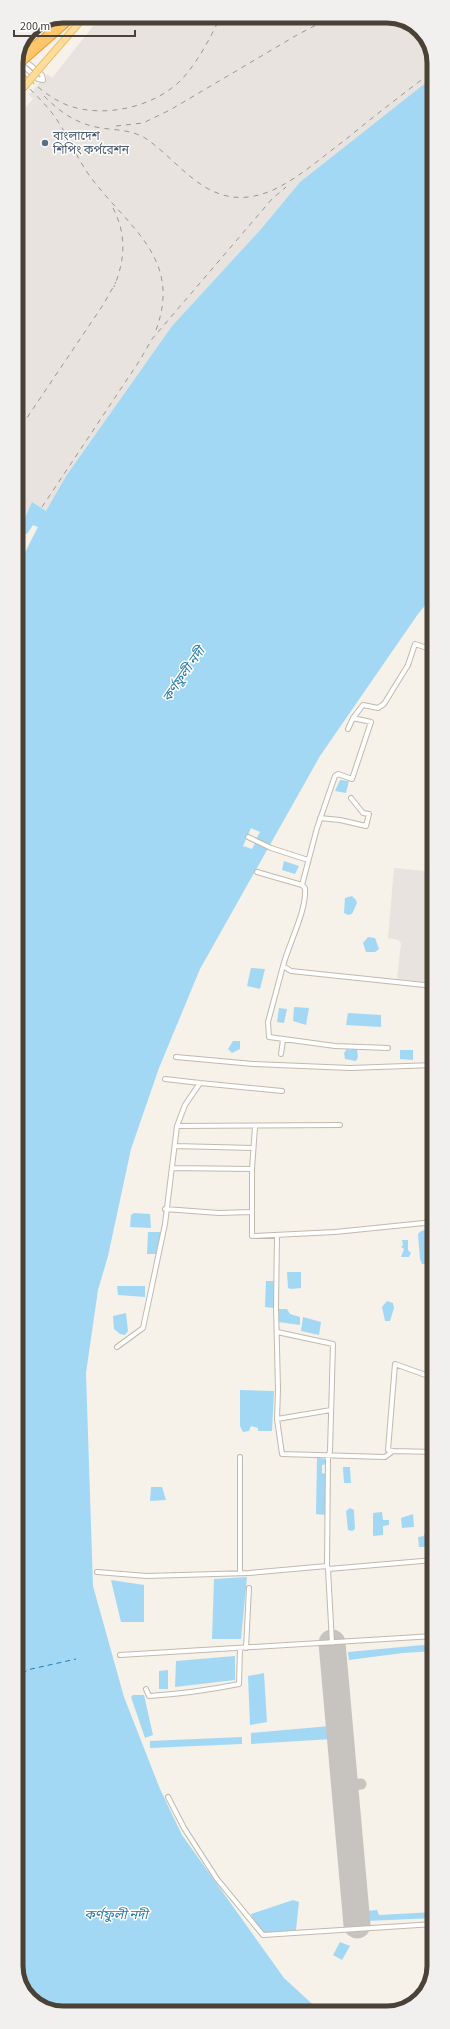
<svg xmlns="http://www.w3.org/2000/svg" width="450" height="2029" font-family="'Source Sans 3','Noto Sans Bengali',sans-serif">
	<rect width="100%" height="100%" fill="#f6f1e9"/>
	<path fill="#e8e3de" d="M 101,16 L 393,16 L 420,30 L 433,54 L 433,77 L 300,182 L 261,229 L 172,326 L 66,476 L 46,512 L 32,503 L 16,538 L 16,117 L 33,99 L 29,95 L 47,74 L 52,78 Z
		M 394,868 L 434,872 L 434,983 L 397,979 L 401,943 L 398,940 L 388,938 Z"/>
	<path fill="#a3d8f5" d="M 433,77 L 433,596 L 418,614 L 320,756 L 200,969 L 159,1068 L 131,1149 L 108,1256 L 98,1290 L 86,1373 L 93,1586 L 124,1697 L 160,1789 L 182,1835 L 284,1978 L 321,2012 L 57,2013 L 32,2001 L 17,1975 L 16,538 L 32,502 L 46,511 L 66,476 L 172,326 L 261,229 L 300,182 Z
		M 340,780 L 349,781 L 346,793 L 335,791 Z
		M 284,861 L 299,866 L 295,874 L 282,870 Z
		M 352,896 L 356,900 L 357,903 L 352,914 L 348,915 L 344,913 L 345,898 Z
		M 368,937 L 375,938 L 379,949 L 375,952 L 366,952 L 363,943 Z
		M 251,968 L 265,969 L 260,989 L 247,986 Z
		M 294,1007 L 309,1008 L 306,1025 L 293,1021 Z
		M 279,1008 L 287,1009 L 284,1023 L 277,1022 Z
		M 348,1013 L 381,1015 L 381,1027 L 346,1025 Z
		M 233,1041 L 240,1041 L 240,1049 L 232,1053 L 228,1049 Z
		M 353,1048 L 357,1049 L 358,1057 L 356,1061 L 345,1059 L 344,1053 L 347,1049 L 351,1050 Z
		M 400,1050 L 413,1050 L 413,1060 L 400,1059 Z
		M 134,1213 L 150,1214 L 151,1228 L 130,1227 L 131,1215 Z
		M 434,1228 L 434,1264 L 422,1264 L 420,1259 L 418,1234 L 421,1231 Z
		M 148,1232 L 161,1232 L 156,1254 L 147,1254 Z
		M 402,1240 L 408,1240 L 408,1250 L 411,1253 L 409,1257 L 401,1257 L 404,1249 L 401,1247 L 403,1245 Z
		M 287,1272 L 301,1272 L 301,1288 L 291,1289 L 288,1288 Z
		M 266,1281 L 275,1281 L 274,1308 L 265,1307 Z
		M 117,1286 L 145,1286 L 145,1297 L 118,1295 Z
		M 387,1301 L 393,1303 L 394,1308 L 390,1321 L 385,1321 L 382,1307 Z
		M 278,1309 L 287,1309 L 290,1314 L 300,1317 L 300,1325 L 278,1322 Z
		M 126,1313 L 128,1331 L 125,1335 L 120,1334 L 114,1329 L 113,1316 Z
		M 303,1317 L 321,1322 L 319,1335 L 301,1331 Z
		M 433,1388 L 434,1388 L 434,1406 L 427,1406 L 428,1391 Z
		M 240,1390 L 274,1391 L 272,1431 L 258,1431 L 258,1428 L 251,1426 L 249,1431 L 243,1432 L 240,1426 Z
		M 317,1458 L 327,1459 L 328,1464 L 322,1465 L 322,1473 L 326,1474 L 326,1515 L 316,1514 Z
		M 343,1467 L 350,1467 L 351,1483 L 344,1483 Z
		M 151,1487 L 162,1487 L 166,1500 L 150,1501 Z
		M 350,1508 L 354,1510 L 355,1529 L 352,1531 L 348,1530 L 346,1511 Z
		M 382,1512 L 383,1520 L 389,1520 L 389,1525 L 383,1526 L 383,1535 L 373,1536 L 373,1513 Z
		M 413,1514 L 414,1527 L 402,1528 L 401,1518 Z
		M 434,1526 L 432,1547 L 419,1547 L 418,1537 L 424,1536 L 424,1534 L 429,1533 L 428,1528 Z
		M 247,1577 L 241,1639 L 212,1639 L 214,1579 Z
		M 111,1580 L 144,1585 L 144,1622 L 121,1622 Z
		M 434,1644 L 434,1651 L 403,1653 L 349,1660 L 348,1652 Z
		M 235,1656 L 235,1680 L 175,1687 L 176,1661 Z
		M 168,1670 L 168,1689 L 159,1689 L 159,1671 Z
		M 264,1673 L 267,1722 L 250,1725 L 248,1676 Z
		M 133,1695 L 144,1695 L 153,1735 L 145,1738 L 131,1697 Z
		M 330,1726 L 332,1739 L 251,1744 L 251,1733 Z
		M 242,1737 L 242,1744 L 150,1748 L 150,1741 Z
		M 293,1900 L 299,1902 L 296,1930 L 266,1933 C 259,1930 252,1921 251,1914 Z
		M 377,1910 L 379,1915 L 434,1912 L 434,1918 L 366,1921 L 367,1911 Z
		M 340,1942 L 350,1946 L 342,1960 L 333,1955 Z"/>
	<path fill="#f6f1e9" d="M 33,525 L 38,527 L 16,570 L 16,557 L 26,536 L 17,532 L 18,530 L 27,534 Z
		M 251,828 L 260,832 L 256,839 L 270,849 L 255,843 L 252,849 L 243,846 Z"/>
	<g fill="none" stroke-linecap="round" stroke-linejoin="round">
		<path stroke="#267bad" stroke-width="1" stroke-dasharray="5 4" stroke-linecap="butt" d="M 17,1681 L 27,1670 L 76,1659"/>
		<path stroke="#c7c4c0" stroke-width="11" d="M 345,1786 L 361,1784"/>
		<path stroke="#c7c4c0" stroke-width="27" d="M 332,1643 L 357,1925"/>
		<g stroke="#c2b9ab" stroke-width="6">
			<path id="street" d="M 23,59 L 42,75 L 43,80
				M 20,63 L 38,79 L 43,80
				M 348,729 L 353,718
				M 320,818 L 340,820 L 366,826 L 369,814 L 363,813 L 351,798
				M 248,837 L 271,848 L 308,860
				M 257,872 L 302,885 L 305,888 C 307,910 289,943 283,966
				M 302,885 L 317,828 L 335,776 L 338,774 L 352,779 L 371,722 L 353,718 L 363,705 L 378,708 L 384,704 L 408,665 L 415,644 L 433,650
				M 388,1048 L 335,1046 L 269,1037 L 268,1022 L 283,966 L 291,971 L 434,986
				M 281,1054 L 283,1040
				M 176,1057 L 253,1064 L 350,1068 L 434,1065
				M 200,1083 L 282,1091
				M 177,1126 L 340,1125
				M 255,1127 L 252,1169 L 252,1236 L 335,1232 L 434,1222
				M 175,1146 L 253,1148
				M 172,1168 L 252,1169
				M 165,1209 L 219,1213 L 251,1212
				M 277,1236 L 276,1307 L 278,1389 L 277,1419 L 282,1454 L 385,1457 L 393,1451 L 434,1452
				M 277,1332 L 333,1344 L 330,1451 L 328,1457 L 327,1566
				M 117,1347 L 143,1328 L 165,1224 L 177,1126 L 185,1105 L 200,1083 L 165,1079
				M 277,1419 L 331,1410
				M 393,1451 L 388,1450 L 395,1364 L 434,1378
				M 240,1457 L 240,1573
				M 428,1524 L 430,1488 L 434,1486
				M 328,1569 L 332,1643
				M 97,1572 L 147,1576 L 249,1573 L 327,1566 L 328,1569 L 434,1560
				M 246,1648 L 249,1588
				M 120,1655 L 434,1636
				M 146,1689 L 149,1696 C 180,1694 209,1690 239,1684 L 240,1648
				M 168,1797 L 184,1828 L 217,1879 L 263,1935 L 434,1924"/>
		</g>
		<g stroke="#ecba61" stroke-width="8">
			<path id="primary" d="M 39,69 L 85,16
				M 16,95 L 25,86"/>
		</g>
		<use href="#street" stroke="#fff" stroke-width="4"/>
		<use href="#primary" stroke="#ffdc99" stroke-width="6"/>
		<path stroke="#989898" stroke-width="1" stroke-dasharray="5 5" stroke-linecap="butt" d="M 16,67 C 32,82 47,97 67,105 C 104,119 156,107 183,78 C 199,60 210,38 221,16
			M 16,75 C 30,90 46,103 57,120 C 69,138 77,158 89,175 C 127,227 183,257 156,330
			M 44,96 C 61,113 77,124 101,128 C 116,130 132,130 145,138 C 171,155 192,186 223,195 C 240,200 257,197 273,190 C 299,178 322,157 345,140 C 374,116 403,94 433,71
			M 116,126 L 143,123 L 170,110 L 297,35 L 320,23 L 344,16
			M 113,208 C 127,235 125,260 114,287
			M 16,434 L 103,305 L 116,282
			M 42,507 L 140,360 L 152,339 L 272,199 L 286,187"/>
		<g stroke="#ecba61" stroke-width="8" stroke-linecap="butt">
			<path id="primary-bridge" d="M 25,86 L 39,69"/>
		</g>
		<g stroke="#e89a31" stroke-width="9" stroke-linecap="butt">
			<path id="highway-bridge" d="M 18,58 L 44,38 L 66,16
				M 16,67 L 74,16"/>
		</g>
		<use href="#primary-bridge" stroke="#ffdc99" stroke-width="6"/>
		<use href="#highway-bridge" stroke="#ffc56b" stroke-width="7"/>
	</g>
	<circle fill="#5c6f8a" stroke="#fff" stroke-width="1.5" cx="45" cy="143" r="4"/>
	<g text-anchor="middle" stroke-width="3" stroke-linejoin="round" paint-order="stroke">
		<g font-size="12" fill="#4e5e75" stroke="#fff" text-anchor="start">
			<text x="53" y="140">বাংলাদেশ<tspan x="53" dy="14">শিপিং কর্পরেশন</tspan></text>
		</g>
		<g font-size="13" font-style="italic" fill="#267bad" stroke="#fff">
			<text transform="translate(183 674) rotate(-55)" y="5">কর্ণফুলী নদী</text>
			<text x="116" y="1919">কর্ণফুলী নদী</text>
		</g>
	</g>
	<path d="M0 0H450V2029H0ZM63 23H387A40 40 0 0 1 427 63V1966A40 40 0 0 1 387 2006H63A40 40 0 0 1 23 1966V63A40 40 0 0 1 63 23Z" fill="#f1f0ef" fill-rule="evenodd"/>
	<path fill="none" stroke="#4a4137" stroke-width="5" d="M63 23H387A40 40 0 0 1 427 63V1966A40 40 0 0 1 387 2006H63A40 40 0 0 1 23 1966V63A40 40 0 0 1 63 23Z"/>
	<path d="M14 30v6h121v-6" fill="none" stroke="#4a4137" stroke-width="2"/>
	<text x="20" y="30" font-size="12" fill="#4a4137" stroke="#ffffff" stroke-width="3" paint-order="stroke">200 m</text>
</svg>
